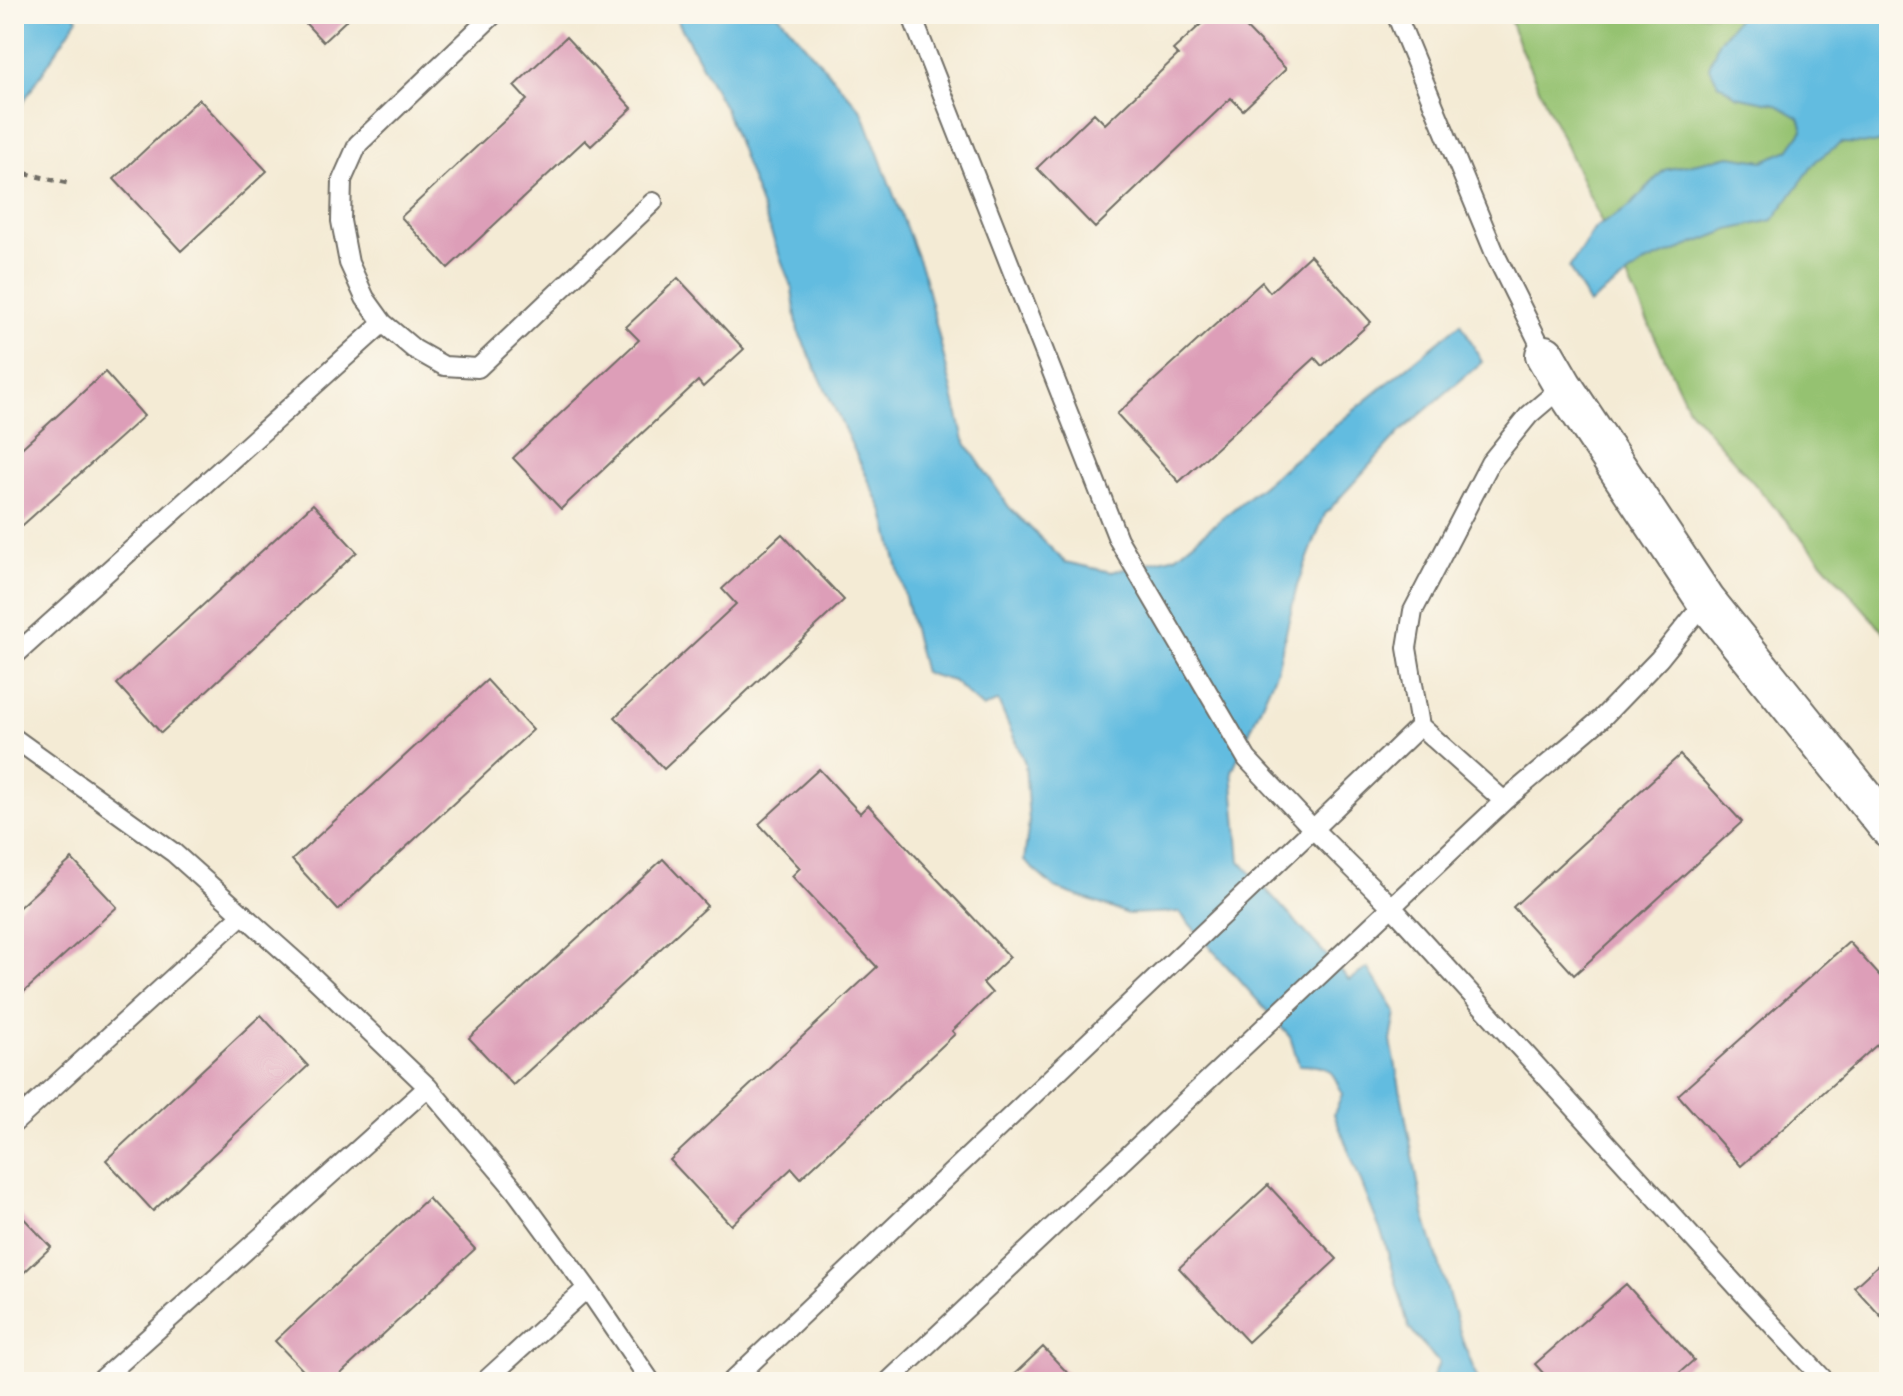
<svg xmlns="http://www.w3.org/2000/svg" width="1903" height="1396" font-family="Delius,sans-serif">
	<rect width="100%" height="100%" fill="#fbf7ec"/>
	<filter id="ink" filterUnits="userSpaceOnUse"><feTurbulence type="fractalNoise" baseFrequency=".0125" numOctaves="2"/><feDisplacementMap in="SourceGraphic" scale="16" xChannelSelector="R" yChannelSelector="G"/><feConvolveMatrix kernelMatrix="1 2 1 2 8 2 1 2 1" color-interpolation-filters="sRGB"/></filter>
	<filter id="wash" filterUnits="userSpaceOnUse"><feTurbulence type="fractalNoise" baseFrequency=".006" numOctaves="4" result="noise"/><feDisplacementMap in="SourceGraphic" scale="32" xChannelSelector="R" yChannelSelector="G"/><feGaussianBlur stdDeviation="1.8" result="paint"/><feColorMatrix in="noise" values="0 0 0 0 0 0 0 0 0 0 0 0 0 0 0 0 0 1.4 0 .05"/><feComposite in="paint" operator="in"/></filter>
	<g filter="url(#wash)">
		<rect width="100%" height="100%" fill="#f4ebd5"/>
		<path fill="#95c271" stroke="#60764e" stroke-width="2" d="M 1508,14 L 1889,14 L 1889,638 L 1688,408 L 1519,45 Z"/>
		<path fill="#62bce0" stroke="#467486" stroke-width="2" d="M 14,14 L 73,14 L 78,18 L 14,116 Z
			M 674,14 L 778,14 L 862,111 L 924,275 L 964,440 L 1009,507 L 1065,562 L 1111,572 L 1176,556 L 1461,323 L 1482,362 L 1400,432 L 1325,514 L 1297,586 L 1277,670 L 1232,771 L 1240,861 L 1349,980 L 1368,968 L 1396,1013 L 1391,1041 L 1424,1214 L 1464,1345 L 1479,1382 L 1431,1382 L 1439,1363 L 1409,1328 L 1385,1242 L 1334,1114 L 1342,1094 C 1331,1066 1328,1066 1299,1065 L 1290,1037 L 1179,912 L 1128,914 L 1055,888 L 1024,861 L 1029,822 L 1025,763 L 998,701 L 983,708 L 953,681 L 924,673 L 884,513 L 798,331 L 792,289 L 725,109 Z
			M 1741,14 L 1889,14 L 1889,140 L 1874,144 L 1841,143 L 1817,160 L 1773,220 L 1729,230 L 1645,263 L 1589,304 L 1569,268 L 1595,228 L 1629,207 L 1664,170 L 1730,156 L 1763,161 L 1789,150 L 1803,130 L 1799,118 L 1775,104 L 1736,96 L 1718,83 L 1709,67 L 1718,42 Z"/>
		<g id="blocks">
			<path fill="#dd9eb8" d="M 297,14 L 353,14 L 323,42 Z
				M 1212,14 L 1233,14 L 1286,69 L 1243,110 L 1231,98 L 1095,228 L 1037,168 L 1094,113 L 1105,124 L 1178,55 L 1173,50 Z
				M 566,37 L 632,108 L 591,146 L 585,140 L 448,268 L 401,217 L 527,100 L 514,86 Z
				M 199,99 L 267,171 L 181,251 L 114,179 Z
				M 1310,255 L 1371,322 L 1322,366 L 1315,358 L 1179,482 L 1117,414 L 1262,282 L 1270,292 Z
				M 678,278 L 744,349 L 703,387 L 698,381 L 561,509 L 513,458 L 639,340 L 626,327 Z
				M 105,372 L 144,416 L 14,533 L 14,455 Z
				M 313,504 L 357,552 L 161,733 L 117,684 Z
				M 782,534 L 844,600 L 664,769 L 615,717 L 736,604 L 722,589 Z
				M 487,680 L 533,730 L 338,910 L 292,860 Z
				M 1680,755 L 1742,822 L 1574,975 L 1513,907 Z
				M 819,769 L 860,813 L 868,805 L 1010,957 L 983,983 L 992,993 L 952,1031 L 955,1034 L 801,1178 L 792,1168 L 731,1225 L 670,1160 L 877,967 L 792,876 L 800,868 L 759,824 Z
				M 72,859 L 117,907 L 14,1001 L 14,912 Z
				M 663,859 L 707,906 L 513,1085 L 469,1038 Z
				M 1849,942 L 1889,986 L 1889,1034 L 1741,1166 L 1678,1095 Z
				M 261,1015 L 308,1066 L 153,1211 L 106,1160 Z
				M 1268,1185 L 1337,1259 L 1248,1342 L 1179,1268 Z
				M 428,1198 L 475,1249 L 332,1382 L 314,1382 L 275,1341 Z
				M 14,1208 L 51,1247 L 14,1282 Z
				M 1889,1255 L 1889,1325 L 1854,1287 Z
				M 1626,1284 L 1694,1360 L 1669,1382 L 1551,1382 L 1535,1364 Z
				M 1043,1347 L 1076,1382 L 1006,1382 Z"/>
		</g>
	</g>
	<g filter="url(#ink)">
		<use href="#blocks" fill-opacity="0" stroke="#716e66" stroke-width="2"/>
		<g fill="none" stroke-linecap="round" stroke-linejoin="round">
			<g stroke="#716e66" stroke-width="22">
				<path id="lane" d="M 494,14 L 358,144 L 342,180 L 341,221 L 349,263 L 365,298 L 383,323 L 414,349 L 444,366 L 478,368 L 653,202
					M 911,14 L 1118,539 L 1247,759 L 1313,829 L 1392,907 L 1752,1303 L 1826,1382
					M 1396,14 L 1496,256 L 1545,355
					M 1563,386 L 1529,415 L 1490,463 L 1413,611 L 1407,648 L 1420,726 L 1504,801 L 1601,719 L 1659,659 L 1706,601
					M 14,656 L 383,323
					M 14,738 L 174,853 L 314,978 L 428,1087 L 515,1190 L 587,1288 L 651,1382
					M 14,1123 L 243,914
					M 99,1382 L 428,1087
					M 484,1382 L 587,1288
					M 731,1382 L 1313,829 L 1420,726
					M 888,1382 L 1504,801"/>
			</g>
			<g stroke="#716e66" stroke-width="42">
				<path id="street" d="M 1545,355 L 1563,386 L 1706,601 L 1889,828"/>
			</g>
			<path stroke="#716e66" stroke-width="5" stroke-dasharray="6 6" stroke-linecap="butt" d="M 14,171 L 67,183"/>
			<use href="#lane" stroke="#fff" stroke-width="18"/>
			<use href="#street" stroke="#fff" stroke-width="38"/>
		</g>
	</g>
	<rect width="1903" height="1396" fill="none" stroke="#fbf7ec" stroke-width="48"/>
</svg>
